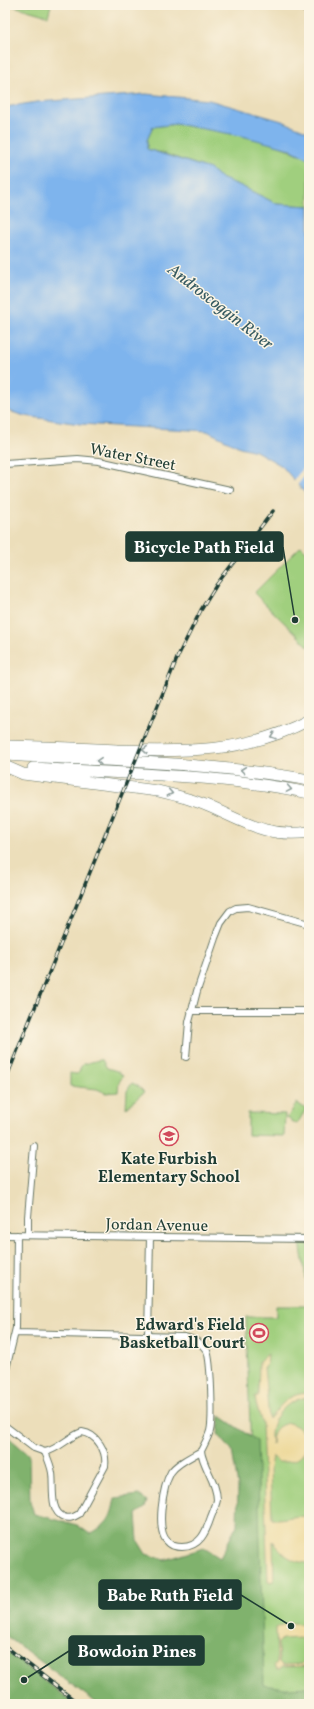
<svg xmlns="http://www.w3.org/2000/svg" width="314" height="1709" font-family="Vollkorn,serif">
	<rect width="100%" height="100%" fill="#fcf5e5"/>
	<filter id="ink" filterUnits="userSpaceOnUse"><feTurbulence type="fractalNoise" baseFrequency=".025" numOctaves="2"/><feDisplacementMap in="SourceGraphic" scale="8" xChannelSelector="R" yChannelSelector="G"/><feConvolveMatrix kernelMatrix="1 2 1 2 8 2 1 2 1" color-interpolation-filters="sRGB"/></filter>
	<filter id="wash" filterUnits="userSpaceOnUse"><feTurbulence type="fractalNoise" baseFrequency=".012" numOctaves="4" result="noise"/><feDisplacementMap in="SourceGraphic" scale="16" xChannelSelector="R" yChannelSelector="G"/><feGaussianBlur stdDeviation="0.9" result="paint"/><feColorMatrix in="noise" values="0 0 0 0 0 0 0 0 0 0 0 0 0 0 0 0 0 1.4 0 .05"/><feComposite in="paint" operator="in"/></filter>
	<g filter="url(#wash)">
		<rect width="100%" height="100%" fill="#ecdeba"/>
		<path fill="#a0cf7e" stroke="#608659" d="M 10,5 L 51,5 L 48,16 Z
			M 176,124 C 221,132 268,137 309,159 L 309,206 L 277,204 L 241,186 L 221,178 L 210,169 L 159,152 L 147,150 L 147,140 L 153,127 Z
			M 301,546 L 309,554 L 309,647 L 254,593 Z
			M 99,1060 L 102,1060 L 107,1068 L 117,1071 L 123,1076 L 119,1082 L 118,1092 L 106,1093 L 97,1089 L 70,1086 L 70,1073 C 83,1076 77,1071 83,1064 Z
			M 132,1083 L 138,1086 L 144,1092 L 126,1108 L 127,1091 Z
			M 297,1103 L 306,1109 L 297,1124 L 287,1118 Z
			M 248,1113 L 285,1114 L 284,1136 L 248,1135 Z
			M 300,1242 L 309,1242 L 309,1297 Z
			M 276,1306 L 309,1306 L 309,1692 L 260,1693 L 246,1317 L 276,1317 Z"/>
		<path fill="#80b26d" stroke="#507850" d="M 220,1416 L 257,1441 L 264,1685 L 285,1688 L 309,1687 L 309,1704 L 98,1704 L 5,1635 L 5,1434 L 29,1455 L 30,1501 L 34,1514 L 77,1525 L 90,1534 C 109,1523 111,1519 115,1498 L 139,1495 L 147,1501 L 145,1508 L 136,1514 L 138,1541 L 146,1554 L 165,1560 L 204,1548 L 220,1558 L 237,1525 L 238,1486 L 232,1451 L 218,1434 Z
			M 5,1650 L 13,1656 L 75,1704 L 5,1704 Z"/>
		<path fill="#eeda9e" stroke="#868c69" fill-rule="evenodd" d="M 268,1354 L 267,1364 L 264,1367 L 269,1419 C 283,1404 286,1394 309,1393 L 309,1397 C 286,1399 266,1421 272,1444 C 272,1432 276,1425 289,1423 C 314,1430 311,1462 285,1462 C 284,1462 279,1462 278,1462 C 277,1461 274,1457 272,1456 L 270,1468 L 272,1519 C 284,1520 297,1514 309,1517 L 309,1563 C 292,1563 282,1554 273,1541 L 274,1581 L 268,1582 L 262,1423 L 256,1404 L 255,1396 L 258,1396 L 259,1362 Z
			M 294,1623 L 303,1625 L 309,1629 L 309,1666 L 282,1667 L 280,1670 L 277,1670 L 274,1666 L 277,1662 L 276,1628 L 284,1624 ZM 301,1638 L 304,1642 L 305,1660 L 302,1664 L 282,1665 L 279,1662 L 278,1643 L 282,1639 Z"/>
		<path fill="#7eb4ed" stroke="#4e7890" d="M 146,94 L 209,100 L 282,121 L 309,132 L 309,159 L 290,149 L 242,136 L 176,124 L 153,127 L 147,140 L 147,149 L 210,169 L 221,178 L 241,186 L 277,204 L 309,206 L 309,498 L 282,466 L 256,451 L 240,447 L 207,431 L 80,424 L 25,416 L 5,410 L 5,107 L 37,102 Z"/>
		<path fill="#ecdeba" d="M 309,461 L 309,470 L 296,487 L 292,482 Z"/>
	</g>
	<g filter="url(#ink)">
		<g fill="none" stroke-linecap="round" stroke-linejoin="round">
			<g stroke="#677563" stroke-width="8">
				<path id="street" d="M 5,464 L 78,459 L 99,461 L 230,490
					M 191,1011 L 309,1011
					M 186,1057 L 189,1022 L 197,991 L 215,938 L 221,923 L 230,911 L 236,908 L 248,907 L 309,924
					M 28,1234 L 28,1217 L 34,1146
					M 5,1235 L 309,1239
					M 16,1333 L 184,1337 C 193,1339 202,1342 207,1351 C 211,1361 213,1420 210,1431 C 208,1438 204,1445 201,1451
					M 148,1337 L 150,1237
					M 5,1373 L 16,1328 L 17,1235
					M 5,1426 L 34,1448 L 45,1452
					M 82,1432 C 97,1434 107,1451 105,1466 L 79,1514 C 74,1517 70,1519 64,1517 C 49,1512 54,1486 52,1473 C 51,1466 48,1459 45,1452 C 59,1449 68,1437 82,1432 Z
					M 201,1451 C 203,1467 217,1482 217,1500 C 216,1505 213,1512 211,1517 C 206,1532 200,1547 182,1547 C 177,1547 171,1546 168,1542 C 155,1531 163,1486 171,1472 C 177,1463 191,1457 201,1451 Z"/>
			</g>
			<g stroke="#677563" stroke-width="10">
				<path id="secondary" d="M 299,5 L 309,10"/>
			</g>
			<g stroke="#677563" stroke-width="12">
				<path id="highway" d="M 5,746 C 42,747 80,748 117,750 C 185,752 247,753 309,720
					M 5,755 C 106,761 209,762 309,780
					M 7,767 L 23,774 L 158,791 C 175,795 192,799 208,806 C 245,822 267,838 309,832
					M 33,768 C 125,774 219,774 309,793"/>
			</g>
			<use href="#street" stroke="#fff" stroke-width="6"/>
			<use href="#secondary" stroke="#fff" stroke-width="8"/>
			<use href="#highway" stroke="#fff" stroke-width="11"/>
			<g stroke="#1f3d34" stroke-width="3.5">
				<path id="rail" d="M 5,1081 L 178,656 L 201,610 L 217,584 L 273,511
					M 5,1646 L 79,1704"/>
			</g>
			<use href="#rail" stroke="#fcf5e5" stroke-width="2" stroke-dasharray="6" stroke-linecap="butt"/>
		</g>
		<defs><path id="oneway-chevron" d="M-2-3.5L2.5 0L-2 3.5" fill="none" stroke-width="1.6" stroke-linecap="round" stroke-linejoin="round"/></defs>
		<g stroke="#8f9e9a">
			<use href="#oneway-chevron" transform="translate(273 736) rotate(161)"/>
			<use href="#oneway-chevron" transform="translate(145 750) rotate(-178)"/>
			<use href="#oneway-chevron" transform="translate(99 761) rotate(-177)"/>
			<use href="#oneway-chevron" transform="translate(243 770) rotate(-173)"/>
			<use href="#oneway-chevron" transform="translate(289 789) rotate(10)"/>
			<use href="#oneway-chevron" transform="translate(170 793) rotate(12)"/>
		</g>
	</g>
	<defs>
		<g id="school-ring" transform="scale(1)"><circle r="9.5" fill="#fcf5e5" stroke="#d1495b" stroke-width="1.5"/><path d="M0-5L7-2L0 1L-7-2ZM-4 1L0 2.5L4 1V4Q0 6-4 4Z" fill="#d1495b"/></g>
		<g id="stadium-ring" transform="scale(1)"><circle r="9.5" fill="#fcf5e5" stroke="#d1495b" stroke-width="1.5"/><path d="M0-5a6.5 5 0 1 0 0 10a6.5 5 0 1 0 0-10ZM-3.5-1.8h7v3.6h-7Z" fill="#d1495b"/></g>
	</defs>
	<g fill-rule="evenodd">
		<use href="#school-ring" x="169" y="1136"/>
		<use href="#stadium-ring" x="259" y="1333"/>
	</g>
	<g text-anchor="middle" stroke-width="3" stroke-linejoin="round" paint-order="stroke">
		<g font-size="16" fill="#1f3d34" stroke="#fcf5e5">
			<text transform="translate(133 456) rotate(11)" y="6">Water Street</text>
			<text transform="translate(157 1224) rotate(1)" y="6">Jordan Avenue</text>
		</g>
		<g font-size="16" font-weight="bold" fill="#1f3d34" stroke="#fcf5e5">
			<text x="169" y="1164">Kate Furbish<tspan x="169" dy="18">Elementary School</tspan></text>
			<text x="245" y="1330" text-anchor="end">Edward's Field<tspan x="245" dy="18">Basketball Court</tspan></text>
		</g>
		<g font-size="17" font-style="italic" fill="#375b62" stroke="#fcf5e5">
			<text transform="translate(221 306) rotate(38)" y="6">Androscoggin River</text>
		</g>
	</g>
	<path fill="none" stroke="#1f3d34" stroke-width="1.5" d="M295 620L283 547M291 1626L241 1595M24 1680L69 1651"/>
	<g fill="#1f3d34" stroke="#fcf5e5" stroke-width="1.5">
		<circle cx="295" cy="620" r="4"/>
		<circle cx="291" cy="1626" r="4"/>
		<circle cx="24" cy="1680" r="4"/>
	</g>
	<g fill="#1f3d34" stroke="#1f3d34" stroke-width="1.5">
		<rect x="126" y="532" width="157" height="29" rx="4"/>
		<rect x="99" y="1580" width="142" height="29" rx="4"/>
		<rect x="69" y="1636" width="135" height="29" rx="4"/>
	</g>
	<g font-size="17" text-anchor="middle" font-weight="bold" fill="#fff">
		<text x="204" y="553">Bicycle Path Field</text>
		<text x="170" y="1601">Babe Ruth Field</text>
		<text x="137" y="1657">Bowdoin Pines</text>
	</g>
	<rect width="314" height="1709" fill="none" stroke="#fcf5e5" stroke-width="20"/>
</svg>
